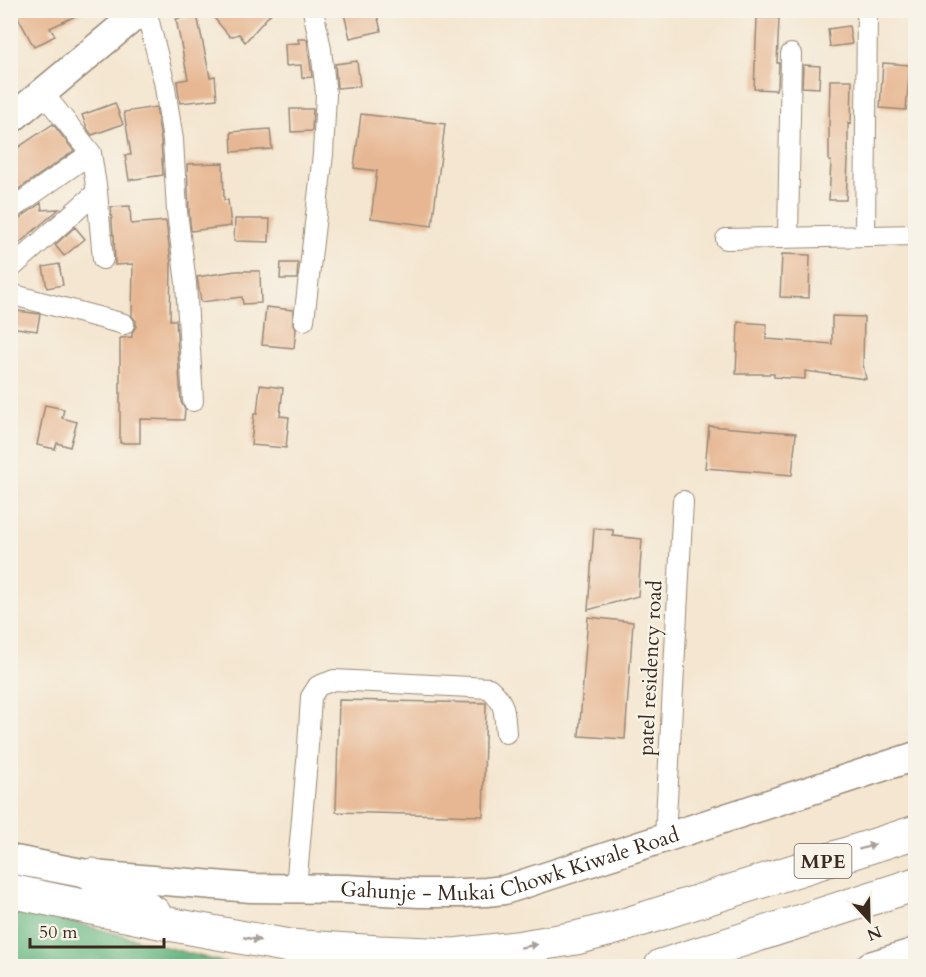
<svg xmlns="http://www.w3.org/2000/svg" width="926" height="977" font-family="Cardo,serif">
	<rect width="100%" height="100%" fill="#f7f3e8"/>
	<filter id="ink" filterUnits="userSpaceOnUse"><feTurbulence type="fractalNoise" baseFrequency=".0167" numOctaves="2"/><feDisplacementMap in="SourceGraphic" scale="12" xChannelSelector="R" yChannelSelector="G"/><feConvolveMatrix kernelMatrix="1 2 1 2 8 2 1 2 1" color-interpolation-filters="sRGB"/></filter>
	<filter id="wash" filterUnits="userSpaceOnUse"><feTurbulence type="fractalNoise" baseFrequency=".008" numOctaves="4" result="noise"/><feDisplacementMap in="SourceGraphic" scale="24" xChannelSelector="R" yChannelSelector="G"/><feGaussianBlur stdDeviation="1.35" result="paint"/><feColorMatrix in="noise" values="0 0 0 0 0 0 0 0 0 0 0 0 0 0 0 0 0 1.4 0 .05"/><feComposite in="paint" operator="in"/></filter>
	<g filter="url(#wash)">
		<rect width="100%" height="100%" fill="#f4e6d0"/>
		<path fill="#67b883" stroke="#517150" stroke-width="1.5" d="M 10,908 L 50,916 L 236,966 L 11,966 Z"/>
		<g id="blocks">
			<path fill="#e7b793" d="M 14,10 L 88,10 L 50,28 L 55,36 L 34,47 Z
				M 222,10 L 274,10 L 245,42 L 239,34 L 230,37 L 210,13 Z
				M 343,10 L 376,10 L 381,31 L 350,38 Z
				M 197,15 L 210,77 L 215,76 L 217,99 L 180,103 L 177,81 L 188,79 L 176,19 Z
				M 757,18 L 779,18 L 777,63 L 779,63 L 778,85 L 777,85 L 776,90 L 754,89 Z
				M 849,26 L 852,44 L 830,47 L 828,29 Z
				M 298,39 L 307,39 L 312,77 L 302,78 L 301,65 L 286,66 L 285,44 L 299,43 Z
				M 357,61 L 360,86 L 337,88 L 335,64 Z
				M 883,63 L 910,65 L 906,110 L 880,108 Z
				M 803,65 L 820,66 L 819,88 L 802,87 Z
				M 830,80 L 852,80 L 851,124 L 848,123 L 848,161 L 846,200 L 829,200 L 831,161 L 829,161 L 829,123 Z
				M 115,103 L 123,124 L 92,135 L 88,130 L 82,115 Z
				M 156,107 L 161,141 L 163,175 L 129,180 L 125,155 L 131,155 L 124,112 Z
				M 290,109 L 313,109 L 312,131 L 291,132 Z
				M 361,114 L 445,124 L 432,226 L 371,218 L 377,171 L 354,168 Z
				M 53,124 L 74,151 L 10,195 L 10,153 Z
				M 270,129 L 272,149 L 232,152 L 231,132 Z
				M 223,163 L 224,200 L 228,200 L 231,226 L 191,231 L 189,211 L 187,164 Z
				M 41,203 L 42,210 L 59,209 L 10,251 L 10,222 L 17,220 Z
				M 130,206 L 131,224 L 166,221 L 171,263 L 170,320 L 176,320 L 181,402 L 185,409 L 184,420 L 140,419 L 140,443 L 120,443 L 120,338 L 132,337 L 132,333 L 136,326 L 136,321 L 132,316 L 133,264 L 115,265 L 114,235 L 113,235 L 111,207 Z
				M 235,219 L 270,219 L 269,242 L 234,241 Z
				M 75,227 L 85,239 L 64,256 L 55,245 Z
				M 782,254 L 810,255 L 809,298 L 780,297 Z
				M 281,263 L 298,263 L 297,279 L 280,279 Z
				M 59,264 L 63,285 L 47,288 L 43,267 Z
				M 236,271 L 260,271 L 261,303 L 243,304 L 242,297 L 201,302 L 197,277 Z
				M 266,307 L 293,310 L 293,324 L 296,329 L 294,348 L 262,345 Z
				M 10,310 L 40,314 L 37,331 L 10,327 Z
				M 832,316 L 864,317 L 863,364 L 866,379 L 805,371 L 805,379 L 774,377 L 774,374 L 736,374 L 738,322 L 767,324 L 766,339 L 832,344 Z
				M 260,385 L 283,388 L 280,416 L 289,417 L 286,448 L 251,445 L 254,414 L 257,414 Z
				M 45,405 L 64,409 L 62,418 L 77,422 L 70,447 L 57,443 L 55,449 L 37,445 Z
				M 709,426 L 796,433 L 792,475 L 705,468 Z
				M 594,528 L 613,530 L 613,536 L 642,539 L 638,596 L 588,610 Z
				M 588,617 L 633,622 L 625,739 L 579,736 Z
				M 339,700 L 486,703 L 483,816 L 336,812 Z"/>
		</g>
	</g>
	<g filter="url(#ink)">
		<use href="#blocks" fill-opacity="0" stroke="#988877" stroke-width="1.5"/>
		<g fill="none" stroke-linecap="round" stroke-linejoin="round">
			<g stroke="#988877" stroke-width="22">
				<path id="street" d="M 146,10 L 164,81 L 173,140 L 177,212 L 186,283 L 193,401
					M 43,93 L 91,153 L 97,192 L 103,259
					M 10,210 L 91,153
					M 865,236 L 867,10
					M 788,238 L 791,54
					M 726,239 L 916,235
					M 10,269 L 97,192
					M 10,294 L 124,324
					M 304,320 L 323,154 L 326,94 L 321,49 L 313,10
					M 665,837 L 683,501
					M 296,888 L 307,761 L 311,697 L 318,686 L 334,680 L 489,688 C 506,703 504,712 506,733"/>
			</g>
			<g stroke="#988877" stroke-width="31">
				<g id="secondary">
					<path d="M 10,120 L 142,10"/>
					<path id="s1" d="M 10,859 L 92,875 L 251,888 L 346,889 L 419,893 L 462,893 L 486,892 L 504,890 L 517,886 L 916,756"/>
					<path d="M 870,966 L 916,952"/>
				</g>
			</g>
			<g stroke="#988877" stroke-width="35">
				<path id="highway" d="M 92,875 L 154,913
					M 10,891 L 174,925 L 289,946 L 379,952 L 454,955 L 516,948 L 576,938 L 615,928 L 916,832
					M 661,966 L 916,884"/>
			</g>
			<use href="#street" stroke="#fff" stroke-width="20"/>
			<use href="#secondary" stroke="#fff" stroke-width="28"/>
			<use href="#highway" stroke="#fff" stroke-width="33"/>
		</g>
		<defs><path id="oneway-solid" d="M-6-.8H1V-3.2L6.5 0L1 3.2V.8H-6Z" transform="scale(1.5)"/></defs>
		<g fill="#a79f9a">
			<use href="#oneway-solid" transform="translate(867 847) rotate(-17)"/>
			<use href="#oneway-solid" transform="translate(252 939) rotate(11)"/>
			<use href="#oneway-solid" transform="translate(529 946) rotate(-10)"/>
		</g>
	</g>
	<g text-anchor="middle" stroke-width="4.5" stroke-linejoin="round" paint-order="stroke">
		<rect fill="#f7f3e8" stroke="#73665b" stroke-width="1.5" x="794.5" y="844" width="57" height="34" rx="4.5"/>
		<g font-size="20" font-weight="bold" fill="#3b2a1e">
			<text x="823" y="868">MPE</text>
		</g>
		<g font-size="21" fill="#3b2a1e" stroke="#f7f3e8">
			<text transform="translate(650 668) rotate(-87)" y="7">patel residency road</text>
			<text dy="7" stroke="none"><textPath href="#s1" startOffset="506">Gahunje - Mukai Chowk Kiwale Road</textPath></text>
		</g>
	</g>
	<rect width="926" height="977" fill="none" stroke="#f7f3e8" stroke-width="36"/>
	<g transform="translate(869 920) rotate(158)" stroke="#f7f3e8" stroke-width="4.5" paint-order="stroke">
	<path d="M0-4.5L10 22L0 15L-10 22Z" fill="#3b2a1e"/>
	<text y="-9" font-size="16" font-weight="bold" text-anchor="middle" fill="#3b2a1e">N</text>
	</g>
	<path d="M30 938v9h134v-9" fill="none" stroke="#3b2a1e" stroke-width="3"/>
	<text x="39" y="938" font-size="18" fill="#3b2a1e" stroke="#f7f3e8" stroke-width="4.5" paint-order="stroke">50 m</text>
</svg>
